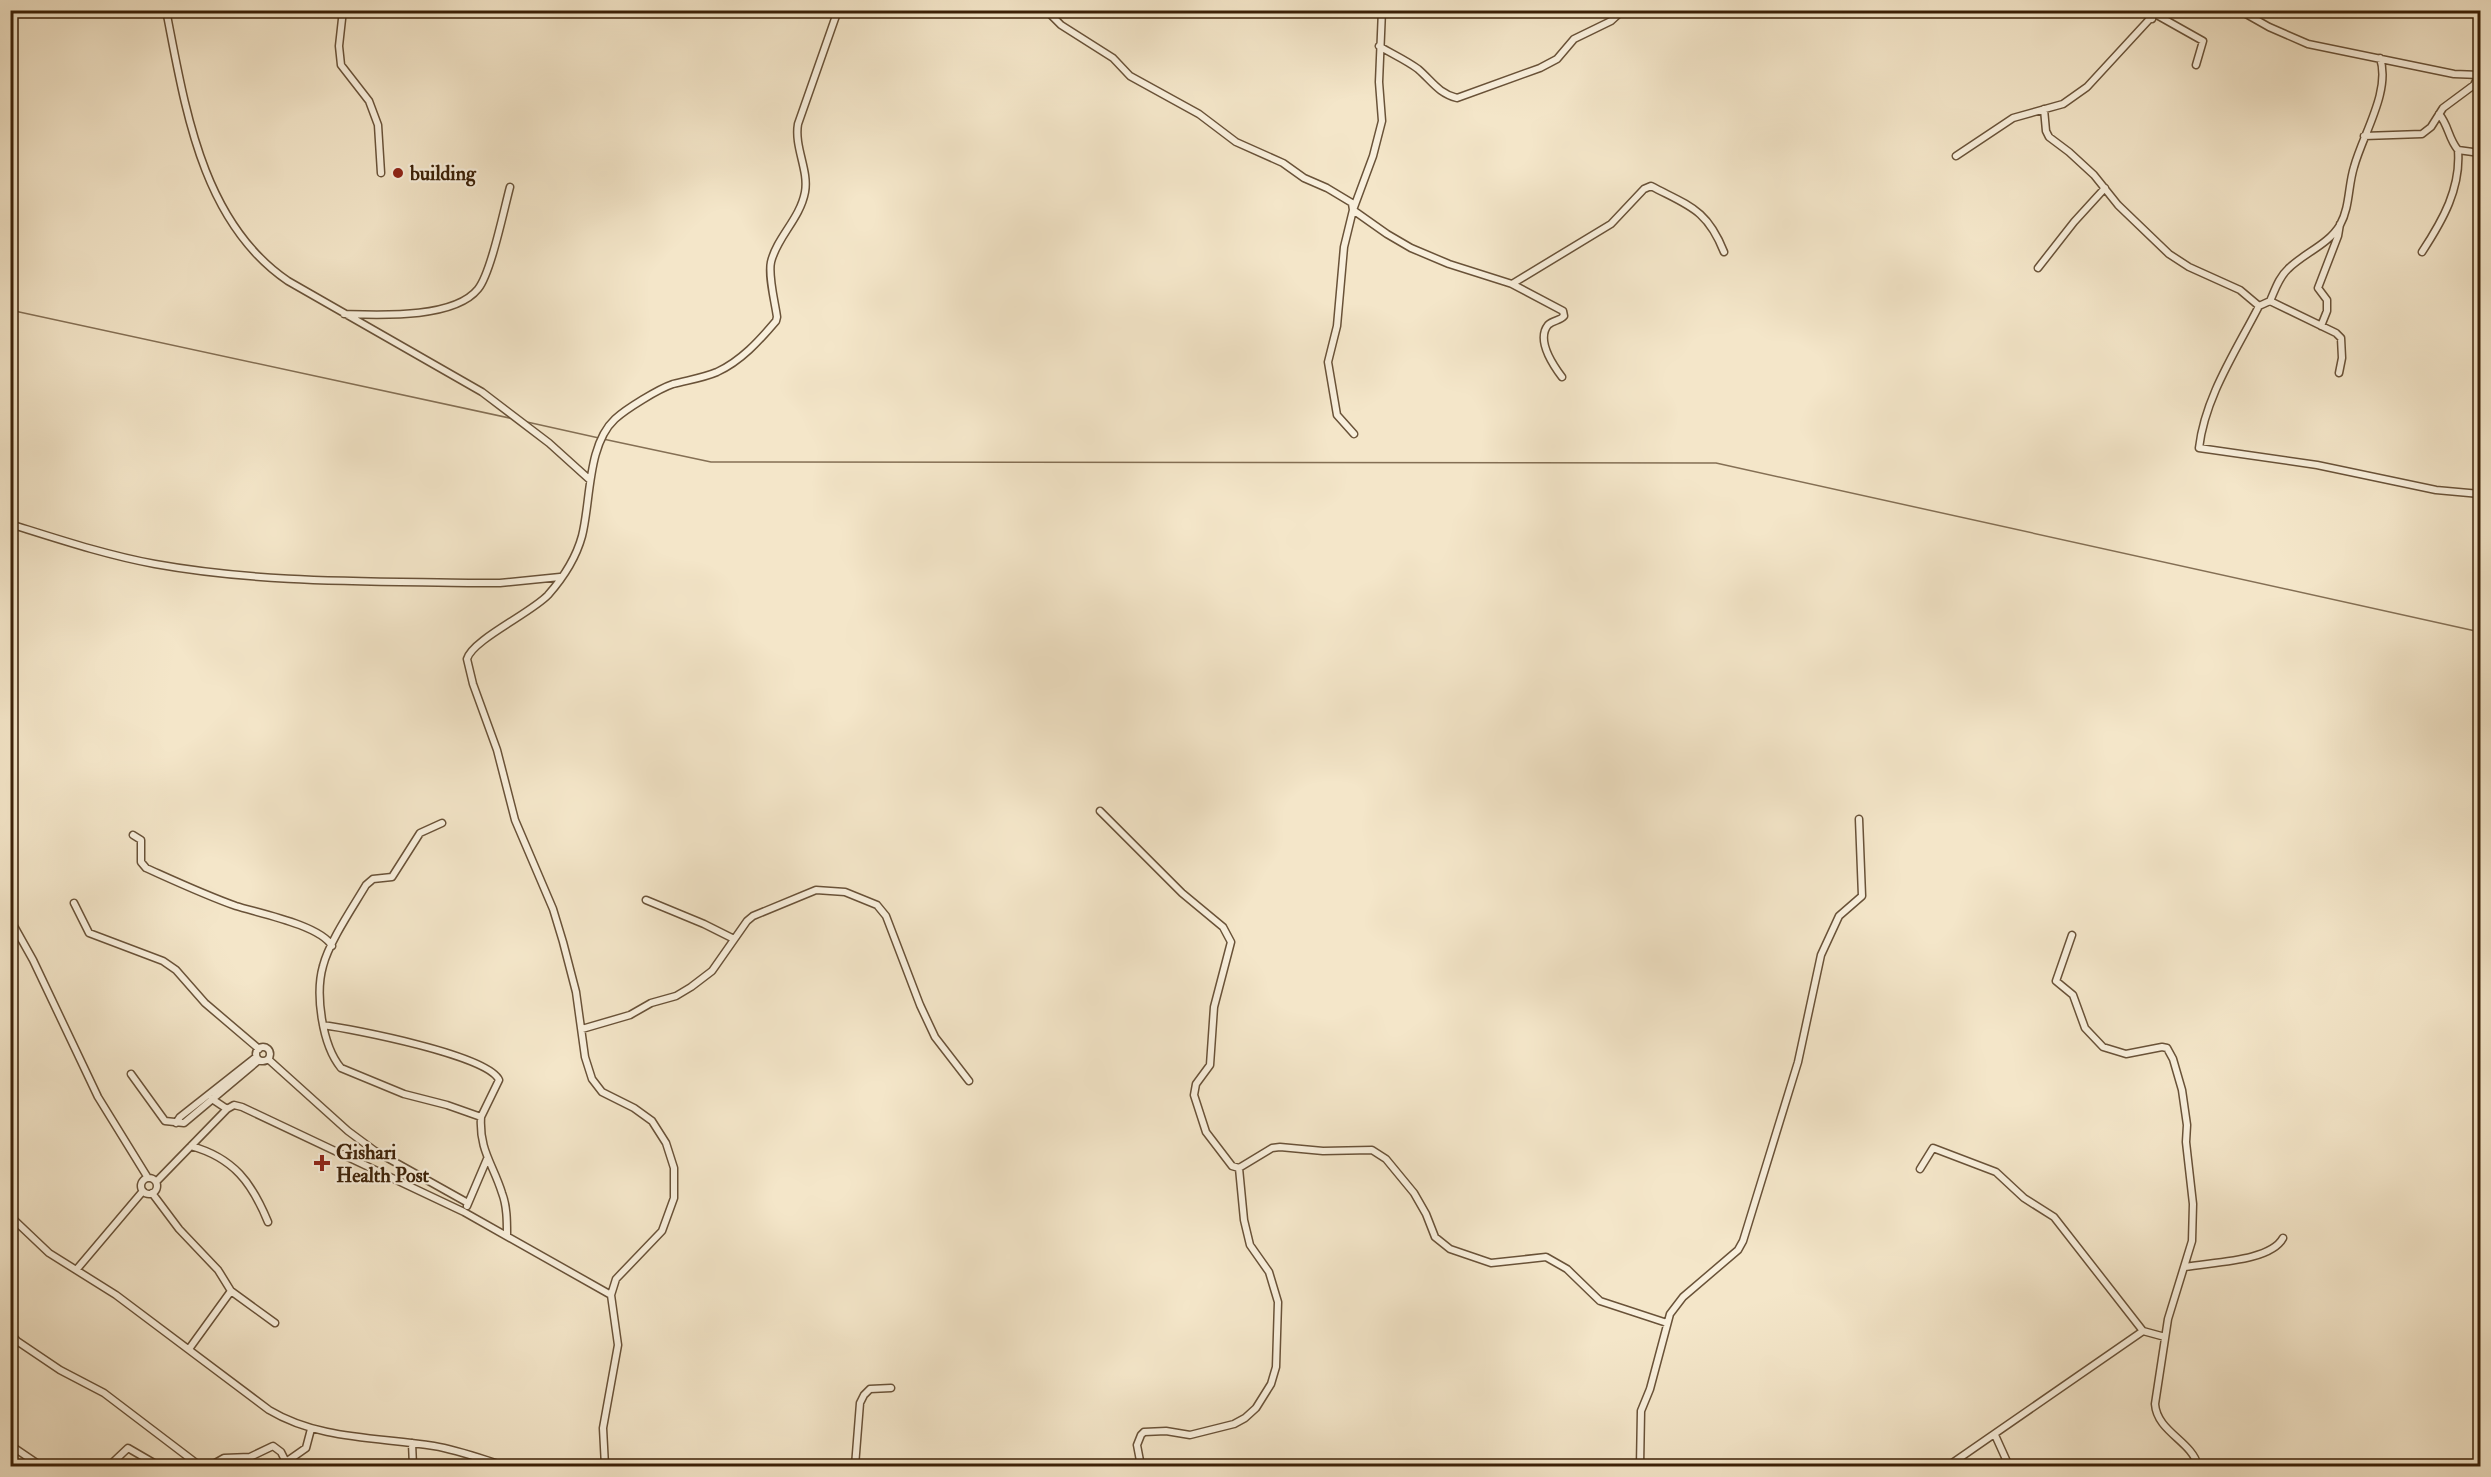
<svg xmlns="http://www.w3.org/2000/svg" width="2491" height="1477" font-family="'IM FELL Double Pica',serif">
	<rect width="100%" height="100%" fill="#f4e6c9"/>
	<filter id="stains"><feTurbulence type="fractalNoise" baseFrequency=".00333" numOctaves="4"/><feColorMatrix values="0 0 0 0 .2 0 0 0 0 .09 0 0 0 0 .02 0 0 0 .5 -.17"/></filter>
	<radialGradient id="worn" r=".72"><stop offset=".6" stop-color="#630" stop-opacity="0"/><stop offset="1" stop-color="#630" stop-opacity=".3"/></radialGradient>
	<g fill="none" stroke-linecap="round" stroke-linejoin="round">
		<path stroke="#846f54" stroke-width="1.5" d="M 10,310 L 514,419
			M 527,422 L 599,438
			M 603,439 L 711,462 L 1716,463 L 2480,632"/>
		<g stroke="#695238" stroke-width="9">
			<path id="street" d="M 166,10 C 185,106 201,222 288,281 L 482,392 L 549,443 L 590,480
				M 343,10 L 339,46 L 341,65 L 369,101 L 378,125 L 381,173
				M 1046,10 L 1061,25 L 1113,58 L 1130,76 L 1199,114 L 1236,142 L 1283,163 L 1304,178 L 1327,188 L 1352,203 L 1353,210 L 1387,234 L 1411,248 L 1449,264 L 1512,284 L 1563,311 L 1564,316 C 1560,321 1553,320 1548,325 C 1536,340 1553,365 1562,377
				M 2143,10 L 2152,19
				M 2239,10 L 2269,27 L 2308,44 L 2454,74 L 2480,75
				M 2155,14 L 2203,41 L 2196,65
				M 1379,46 C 1392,54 1406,60 1418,69 C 1432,81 1438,93 1457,98 L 1540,68 L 1557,59 L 1574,39 L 1611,21 L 1623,10
				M 2044,109 L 2046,131 L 2049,137 L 2069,152 L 2094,175 L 2118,205 L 2169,254 L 2189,267 L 2240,290 L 2259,306 L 2270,301 L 2336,333 L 2341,338 L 2342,358 L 2339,373
				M 2439,114 C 2449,126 2448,138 2458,150 L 2480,153
				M 2364,136 L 2422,134 L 2431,127 L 2443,108 L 2474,85 L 2479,75
				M 1956,156 L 2013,118 L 2063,104 L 2087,87 L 2158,10
				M 2422,252 C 2443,220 2461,188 2458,150
				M 2038,268 L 2074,222 L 2105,188
				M 1512,284 L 1611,224 L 1644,189 L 1651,186 C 1689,206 1707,209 1724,252
				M 2270,301 C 2275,290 2279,277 2288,269 C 2304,253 2328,245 2340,225 C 2350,207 2348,186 2354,167 C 2363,134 2391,91 2380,58
				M 2259,306 C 2236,351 2205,397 2199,448 L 2317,465 L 2436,490 L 2480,494
				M 344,314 C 379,315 454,319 478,289 C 491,273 504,209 510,187
				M 2321,326 L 2327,311 L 2327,300 L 2318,288 L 2338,236 L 2340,224
				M 1354,434 L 1337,415 L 1328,362 L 1337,326 L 1344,247 L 1353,210 L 1373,156 L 1382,121 L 1379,82 L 1382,10
				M 10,524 C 58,539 106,555 155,564 C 260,583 368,581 473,583 L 500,583 L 560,577
				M 1100,811 L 1182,893 L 1223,927 L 1231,942 L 1214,1007 L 1210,1065 L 1196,1084 L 1194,1095 L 1206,1132 L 1232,1166 L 1239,1168 L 1272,1148 L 1280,1147 L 1323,1151 L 1372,1150 L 1386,1159 L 1414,1193 L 1426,1214 L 1435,1237 L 1450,1249 L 1491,1263 L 1546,1257 L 1567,1269 L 1600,1301 L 1667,1323
				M 442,823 L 420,833 L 392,877 L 373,879 L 366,885 C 353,907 329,942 323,966 C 315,994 322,1045 341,1068 L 404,1094 L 447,1105 L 481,1117 C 479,1150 493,1164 502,1193 C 507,1206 507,1221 507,1235
				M 133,835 L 141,840 L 141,862 L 146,868 C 175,881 205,895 236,906 C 258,913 320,925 332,946
				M 646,900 L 704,924 L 734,939
				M 74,903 L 89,933 L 163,961 L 176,970 L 205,1003 L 259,1049
				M 10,919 L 33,960 L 98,1097 L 148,1178
				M 2072,935 L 2056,981 L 2073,995 L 2085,1028 L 2103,1047 L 2126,1054 L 2162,1047 L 2167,1048 L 2173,1059 L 2182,1090 L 2187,1125 L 2186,1142 L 2193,1204 L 2192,1241 L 2168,1319 L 2155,1404 C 2157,1432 2192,1441 2198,1466
				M 323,1025 C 352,1029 488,1055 499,1080 L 481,1117
				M 582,1029 L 630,1015 L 651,1003 L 676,996 L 691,987 L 712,971 L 747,921 L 753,916 L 816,890 L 845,892 L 877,905 L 886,916 L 920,1005 L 935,1037 L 969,1081
				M256 1054a7 7 0 1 1 14 0a7 7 0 1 1-14 0Z
				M 268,1059 L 348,1131 L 375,1151 L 468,1203
				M 131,1074 L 165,1121 L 184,1123 L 259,1060
				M 212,1099 L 227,1109
				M 176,1123 L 180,1117 L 256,1057
				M 191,1146 C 234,1158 252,1183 268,1222
				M 1920,1169 L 1933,1148 L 1996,1172 L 2024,1198 L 2054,1217 L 2143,1331 L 2165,1337
				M141 1186a8 8 0 1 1 16 0a8 8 0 1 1-16 0Z
				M 156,1182 L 227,1109 L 234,1105 L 242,1107 L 464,1212 L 611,1295
				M 152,1193 L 179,1229 L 218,1270 L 231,1291 L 275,1323
				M 467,1206 L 487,1159
				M 10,1216 L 49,1253 L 116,1295 L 269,1410 C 319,1440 378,1437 434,1446 C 458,1450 482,1459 505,1466
				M 2185,1267 C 2210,1262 2270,1262 2283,1238
				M 77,1269 L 143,1191
				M 10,1333 L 17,1341 L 60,1370 L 104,1393 L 200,1466
				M 189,1349 L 231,1291
				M 1995,1435 L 2009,1466
				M 412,1443 L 413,1466
				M 10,1445 L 41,1466
				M 109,1466 L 128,1448 L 159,1466
				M 210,1466 L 224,1458 L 250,1457 L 273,1446 L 281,1452 L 286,1462
				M 288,1466 L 286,1462 L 306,1448 L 311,1429
				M 605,1466 L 603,1428 L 618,1345 L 611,1295 L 616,1279 L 662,1231 L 674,1198 L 674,1168 L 666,1143 L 652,1121 L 634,1108 L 602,1092 L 592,1079 L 585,1057 L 576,992 L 563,942 L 553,909 L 515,820 L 497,750 L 473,684 L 467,659 C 472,640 531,613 548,595 C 563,578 576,558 582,536 C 591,501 587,445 615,419 C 626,409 658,389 673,384 C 688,380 703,378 717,372 C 741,361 759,341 776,321 L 777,317 C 775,302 768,276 771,262 C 777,237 800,219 805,192 C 809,170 794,147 798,124 L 838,10
				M 855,1466 L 860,1403 L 864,1395 L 870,1389 L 891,1388
				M 1141,1466 L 1137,1445 L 1141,1435 L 1144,1432 L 1166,1431 L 1190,1435 L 1234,1424 L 1245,1418 L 1256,1408 L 1271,1384 L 1276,1367 L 1278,1302 L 1269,1272 L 1250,1245 L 1244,1220 L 1239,1168
				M 1640,1466 L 1641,1411 L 1650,1389 L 1670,1314 L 1683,1297 L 1738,1250 L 1743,1241 L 1798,1062 L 1821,955 L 1839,916 L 1862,896 L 1859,819
				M 1948,1466 L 2143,1331"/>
		</g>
		<use href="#street" stroke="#f8efdc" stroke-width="6"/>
	</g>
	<g fill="#8f2418" stroke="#f8efdc" stroke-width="2">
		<circle cx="398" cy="173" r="6"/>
		<path d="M319 1154h6v6h6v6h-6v6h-6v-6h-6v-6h6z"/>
	</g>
	<g text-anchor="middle" stroke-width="4.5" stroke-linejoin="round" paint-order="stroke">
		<g font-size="20" font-weight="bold" fill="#3b2007" stroke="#f8efdc" text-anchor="start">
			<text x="410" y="180">building</text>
			<text x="336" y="1159">Gishari<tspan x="336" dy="23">Health Post</tspan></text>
		</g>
	</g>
	<rect width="2491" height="1477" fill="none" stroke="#f4e6c9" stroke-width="36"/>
	<rect x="12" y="12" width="2467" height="1453" fill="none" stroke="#3b2007" stroke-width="3"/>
	<rect x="18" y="18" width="2455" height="1441" fill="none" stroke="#3b2007" stroke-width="1.5"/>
	<rect width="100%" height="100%" filter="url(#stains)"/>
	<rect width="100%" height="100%" fill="url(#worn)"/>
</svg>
